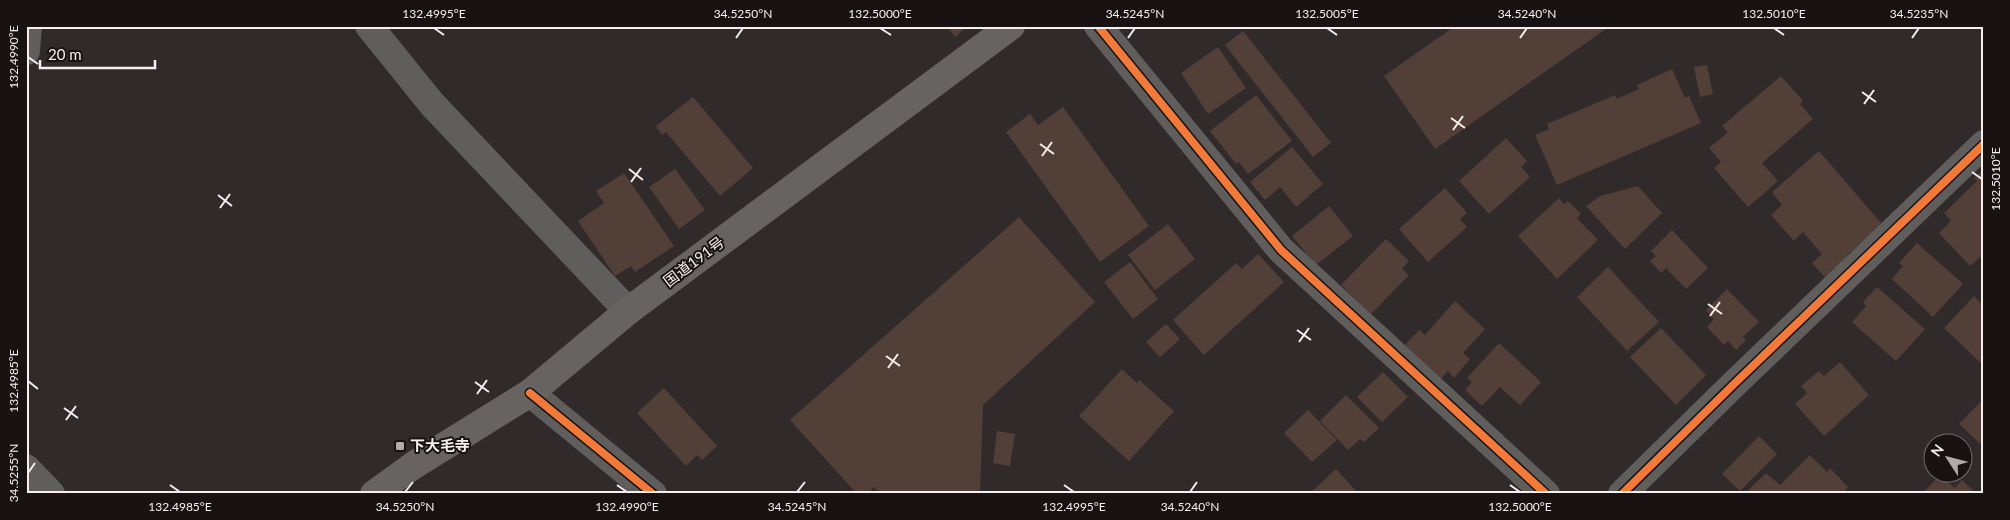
<svg xmlns="http://www.w3.org/2000/svg" width="2010" height="520" font-family="Lato,'Noto Sans JP',sans-serif">
	<rect width="100%" height="100%" fill="#302b2a"/>
	<path fill="#523f38" d="M 947,26 L 968,26 L 955,37 Z
		M 1455,26 L 1610,26 L 1435,149 L 1384,76 Z
		M 1243,31 L 1331,143 L 1313,157 L 1225,45 Z
		M 1218,47 L 1246,88 L 1208,114 L 1181,73 Z
		M 1707,65 L 1713,94 L 1700,97 L 1694,67 Z
		M 1672,69 L 1685,98 L 1689,96 L 1701,123 L 1557,185 L 1535,135 L 1549,129 L 1547,124 L 1615,95 L 1617,99 L 1639,89 L 1637,85 Z
		M 1781,76 L 1803,101 L 1800,104 L 1813,119 L 1762,163 L 1778,181 L 1748,207 L 1714,168 L 1721,162 L 1709,148 L 1728,132 L 1722,126 Z
		M 1256,95 L 1292,141 L 1248,174 L 1239,162 L 1236,164 L 1210,131 Z
		M 693,97 L 753,168 L 720,196 L 666,132 L 662,135 L 656,126 Z
		M 1063,107 L 1149,226 L 1100,262 L 1006,132 L 1030,114 L 1038,125 Z
		M 1506,138 L 1527,161 L 1521,167 L 1530,177 L 1489,214 L 1459,181 Z
		M 1292,147 L 1323,184 L 1296,207 L 1280,187 L 1265,200 L 1250,182 Z
		M 1819,151 L 1882,224 L 1846,256 L 1852,264 L 1830,283 L 1812,263 L 1822,254 L 1803,232 L 1794,241 L 1771,215 L 1782,205 L 1772,192 Z
		M 675,169 L 705,210 L 679,229 L 649,187 Z
		M 1984,169 L 1984,254 L 1970,266 L 1939,233 L 1951,221 L 1944,213 L 1977,181 L 1974,178 Z
		M 624,173 L 674,246 L 635,272 L 631,266 L 615,276 L 578,221 L 604,203 L 596,191 Z
		M 1638,186 L 1662,213 L 1625,249 L 1586,206 L 1600,196 Z
		M 1445,188 L 1467,213 L 1460,219 L 1467,227 L 1428,262 L 1399,229 Z
		M 1559,198 L 1564,204 L 1568,201 L 1581,214 L 1577,218 L 1598,240 L 1557,279 L 1518,236 Z
		M 1329,206 L 1353,236 L 1316,265 L 1292,236 Z
		M 1019,217 L 1095,302 L 983,405 L 980,494 L 880,494 L 874,487 L 867,494 L 857,494 L 790,420 Z
		M 1168,224 L 1195,259 L 1155,290 L 1128,255 Z
		M 1672,230 L 1708,268 L 1686,289 L 1666,268 L 1661,273 L 1650,261 L 1656,256 L 1651,251 Z
		M 1386,239 L 1409,261 L 1402,269 L 1409,275 L 1371,314 L 1341,285 Z
		M 1917,243 L 1963,284 L 1933,317 L 1892,279 L 1903,266 L 1899,263 Z
		M 1258,254 L 1284,282 L 1204,355 L 1173,320 L 1236,263 L 1242,269 Z
		M 1130,262 L 1158,299 L 1133,319 L 1104,282 Z
		M 1608,267 L 1659,322 L 1627,351 L 1577,297 Z
		M 1877,287 L 1925,329 L 1896,361 L 1852,322 L 1866,306 L 1863,302 Z
		M 1727,289 L 1759,322 L 1743,337 L 1746,340 L 1736,350 L 1728,341 L 1724,345 L 1707,327 L 1714,319 L 1706,310 Z
		M 1974,296 L 1984,306 L 1984,366 L 1944,328 Z
		M 1455,301 L 1485,329 L 1463,353 L 1470,359 L 1454,378 L 1448,371 L 1441,379 L 1405,345 L 1419,330 L 1425,335 Z
		M 1166,324 L 1180,339 L 1160,357 L 1146,342 Z
		M 1661,328 L 1706,375 L 1676,405 L 1630,357 Z
		M 1499,343 L 1541,382 L 1520,405 L 1500,387 L 1482,406 L 1465,390 L 1472,382 L 1467,378 Z
		M 1840,362 L 1869,395 L 1824,436 L 1795,404 L 1807,393 L 1801,386 L 1819,371 L 1824,376 Z
		M 1122,369 L 1137,383 L 1139,380 L 1174,411 L 1129,461 L 1079,416 Z
		M 1383,372 L 1408,397 L 1382,422 L 1357,397 Z
		M 664,388 L 717,446 L 702,460 L 697,455 L 686,466 L 637,413 Z
		M 1346,395 L 1379,428 L 1364,442 L 1360,439 L 1348,450 L 1320,421 Z
		M 1984,398 L 1984,447 L 1959,424 Z
		M 1308,410 L 1337,440 L 1312,462 L 1284,433 Z
		M 997,431 L 1015,434 L 1010,466 L 993,463 Z
		M 1759,436 L 1777,454 L 1740,491 L 1722,474 Z
		M 1810,455 L 1827,472 L 1830,468 L 1848,487 L 1843,494 L 1744,494 L 1766,473 L 1780,485 Z
		M 1336,469 L 1356,491 L 1353,494 L 1309,494 Z
		M 1940,475 L 1955,488 L 1962,480 L 1977,494 L 1922,494 Z"/>
	<g fill="none" stroke-linecap="round" stroke-linejoin="round">
		<path stroke="#605e5c" stroke-width="28" d="M 369,26 L 432,104 L 628,311
			M 1098,26 L 1281,250 L 1546,494
			M 26,51 L 28,26
			M 530,393 L 653,494
			M 26,468 L 51,494
			M 1622,494 L 1733,385 L 1984,144"/>
		<path stroke="#666361" stroke-width="28" d="M 374,494 L 414,465 L 530,393 L 628,311 L 1011,26"/>
		<g stroke="#181312" stroke-width="11">
			<path id="cycleway" d="M 1098,26 L 1281,250 L 1546,494
				M 530,393 L 653,494
				M 1622,494 L 1733,385 L 1984,144"/>
		</g>
		<use href="#cycleway" stroke="#f17a3a" stroke-width="8"/>
	</g>
	<path fill="none" stroke="#f6efed" stroke-width="2" d="M 434,28 L 444,35M 880,28 L 891,35M 1327,28 L 1337,35M 1774,28 L 1784,35M 736,38 L 743,28M 1128,38 L 1135,28M 1520,38 L 1527,28M 1912,38 L 1919,28M 28,57 L 38,64M 1862,92 L 1876,102M 1864,104 L 1874,90M 1451,118 L 1465,128M 1453,130 L 1463,116M 1040,144 L 1054,154M 1042,156 L 1052,142M 629,169 L 643,180M 1972,172 L 1982,179M 631,182 L 641,168M 218,195 L 232,206M 220,208 L 230,194M 1708,304 L 1722,314M 1710,316 L 1720,302M 1297,330 L 1311,340M 1299,342 L 1309,328M 886,356 L 900,366M 888,368 L 898,354M 28,381 L 38,389M 475,382 L 489,392M 477,394 L 487,380M 64,408 L 78,418M 66,420 L 76,406M 28,473 L 35,463M 170,485 L 180,492M 617,485 L 627,492M 1064,485 L 1074,492M 1510,485 L 1520,492M 405,492 L 413,482M 797,492 L 805,482M 1190,492 L 1197,482"/>
	<rect fill="#b1aaa9" stroke="#181312" stroke-width="2" x="395" y="441" width="10" height="10" rx="2.5"/>
	<g text-anchor="middle" stroke-width="4" stroke-linejoin="round" paint-order="stroke">
		<g font-size="15" fill="#f6efed" stroke="#181312">
			<text transform="translate(694 262) rotate(-37)" y="5">国道191号</text>
		</g>
		<g font-size="15" font-weight="bold" fill="#f6efed" stroke="#181312" text-anchor="start">
			<text x="410" y="451">下大毛寺</text>
		</g>
	</g>
	<rect width="2010" height="520" fill="none" stroke="#181312" stroke-width="55"/>
	<g transform="translate(1948 458) rotate(306)"><circle r="24" fill="#181312" stroke="#716b6a"/>
	<path d="M0-4L9 19L0 12L-9 19Z" fill="#b1aaa9"/>
	<text y="-8" font-size="14" font-weight="bold" text-anchor="middle" fill="#f6efed">N</text>
	</g>
	<path d="M40 60v8h115v-8" fill="none" stroke="#f6efed" stroke-width="2.5"/>
	<text x="48" y="60" font-size="15" fill="#f6efed" stroke="#181312" stroke-width="4" paint-order="stroke">20 m</text>
	<rect x="28" y="28" width="1954" height="464" fill="none" stroke="#f6efed" stroke-width="2"/>
	<g font-size="12" text-anchor="middle" fill="#f6efed">
		<text x="434" y="18">132.4995°E</text>
		<text x="743" y="18">34.5250°N</text>
		<text x="880" y="18">132.5000°E</text>
		<text x="1135" y="18">34.5245°N</text>
		<text x="1327" y="18">132.5005°E</text>
		<text x="1527" y="18">34.5240°N</text>
		<text x="1774" y="18">132.5010°E</text>
		<text x="1919" y="18">34.5235°N</text>
		<text transform="translate(14 57) rotate(-90)" y="4">132.4990°E</text>
		<text transform="translate(1996 179) rotate(-90)" y="4">132.5010°E</text>
		<text transform="translate(14 381) rotate(-90)" y="4">132.4985°E</text>
		<text transform="translate(14 473) rotate(-90)" y="4">34.5255°N</text>
		<text x="180" y="511">132.4985°E</text>
		<text x="405" y="511">34.5250°N</text>
		<text x="627" y="511">132.4990°E</text>
		<text x="797" y="511">34.5245°N</text>
		<text x="1074" y="511">132.4995°E</text>
		<text x="1190" y="511">34.5240°N</text>
		<text x="1520" y="511">132.5000°E</text>
	</g>
</svg>
